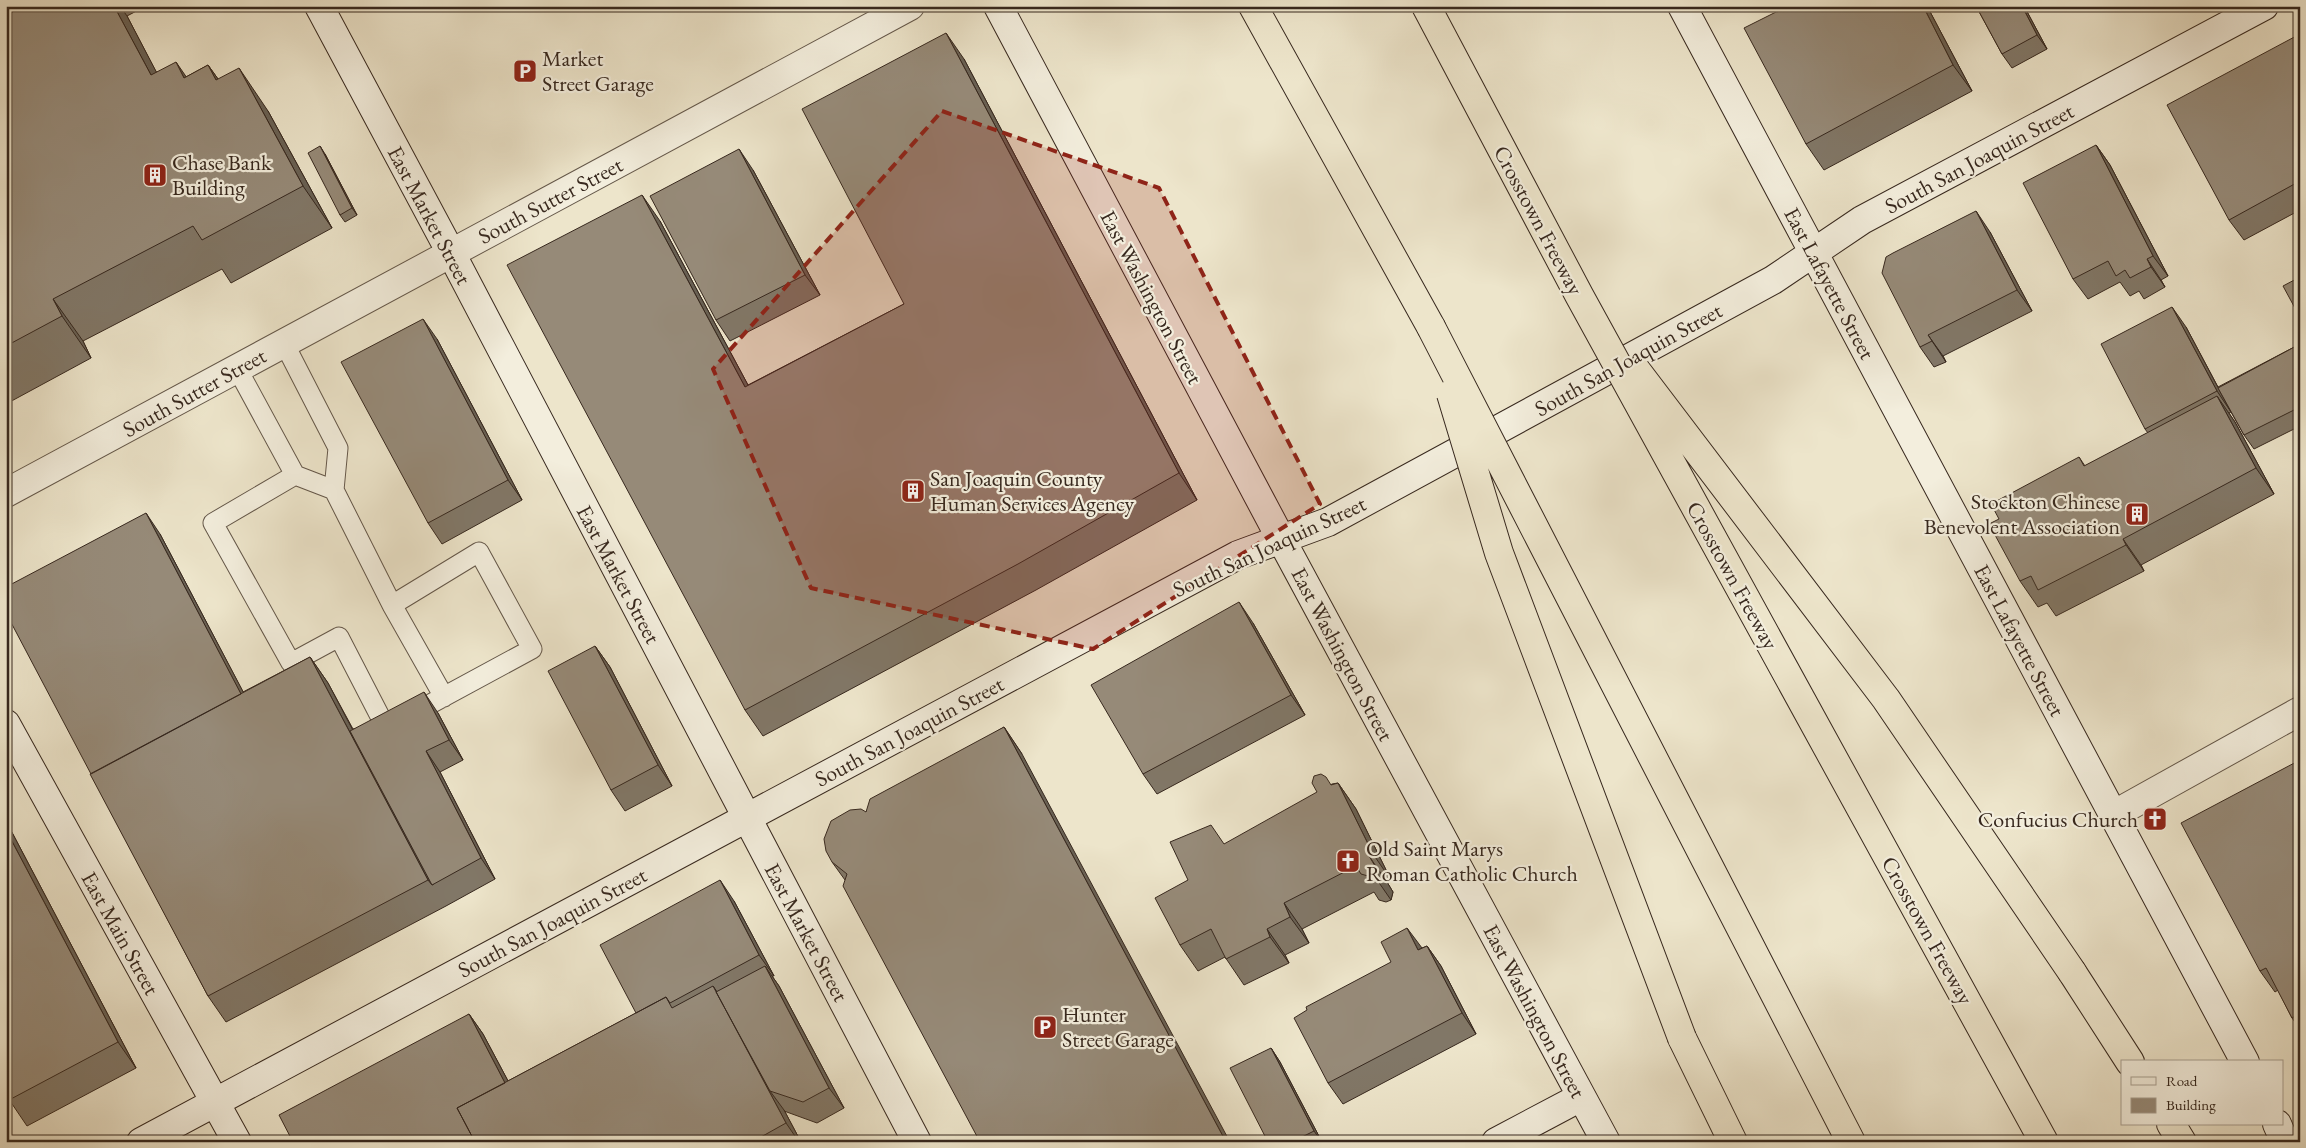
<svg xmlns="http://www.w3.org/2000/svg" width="2306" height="1148" font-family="'EB Garamond',serif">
	<rect width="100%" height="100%" fill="#ede5cb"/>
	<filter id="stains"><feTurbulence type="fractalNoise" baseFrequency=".004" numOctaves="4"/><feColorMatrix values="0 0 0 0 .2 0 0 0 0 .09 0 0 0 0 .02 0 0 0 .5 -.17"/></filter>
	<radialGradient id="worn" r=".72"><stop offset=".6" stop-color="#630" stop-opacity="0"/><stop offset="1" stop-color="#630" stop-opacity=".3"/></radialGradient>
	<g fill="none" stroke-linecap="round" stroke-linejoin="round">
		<g stroke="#645749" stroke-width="21">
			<path id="lane" d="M 284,343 L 338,448 L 334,490 L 392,605 L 479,552 L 532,649 L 386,728 L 339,637 L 291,663 L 213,523 L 295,475
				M 238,370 L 295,475 L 334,490
				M 392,605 L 444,697"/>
		</g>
		<g stroke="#645749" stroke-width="30">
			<path id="street" d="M 6,493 L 910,6
				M 2113,815 L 2300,711"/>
		</g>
		<g stroke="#37281e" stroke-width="30">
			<path id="secondary" d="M 319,6 L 451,253 L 917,1142
				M 998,6 L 1281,539 L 1606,1142
				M 1682,6 L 2245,1062
				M 6,724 L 237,1142
				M 2277,1124 L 2285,1142
				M 141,1142 L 1238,555 L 1328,522 L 1773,280 L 1862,220 L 2264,6
				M 1496,1142 L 1581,1097"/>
		</g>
		<g stroke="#37281e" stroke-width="30">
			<path id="highway" d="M 1253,6 L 1431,327
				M 2072,972 L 2130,1062
				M 1682,1038 L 1733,1142
				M 2171,1124 L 2182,1142"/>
		</g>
		<use href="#lane" stroke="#f3eedd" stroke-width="19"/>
		<use href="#street" stroke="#f3eedd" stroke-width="28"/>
		<use href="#secondary" stroke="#f3eedd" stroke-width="28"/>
		<use href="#highway" stroke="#ede5cb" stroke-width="28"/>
		<g stroke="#37281e" stroke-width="30" stroke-linecap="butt">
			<path id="highway-bridge" d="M 1426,6 L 1579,295 L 2044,1142
				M 1431,327 L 1851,1142
				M 1636,370 L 1886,699 L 2072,972
				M 1451,394 L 1499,553 L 1682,1038"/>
		</g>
		<use href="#highway-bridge" stroke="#ede5cb" stroke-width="28"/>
	</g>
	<path fill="#817767" stroke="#37281e" d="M 6,6 L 146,6 L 127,16 L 156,72 L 186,77 L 208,65 L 218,79 L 268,111 L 332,228 L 231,283 L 222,269 L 83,341 L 91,358 L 6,404 Z
		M 1773,6 L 1927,6 L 1972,91 L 1824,170 L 1806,144 L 1777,12 Z
		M 1976,6 L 2024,6 L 2047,49 L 2012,68 L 2002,54 Z
		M 2300,34 L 2300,210 L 2244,240 L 2229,220 Z
		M 964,59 L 1197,500 L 1036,590 L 763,736 L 745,710 L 660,221 L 748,385 L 904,304 Z
		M 2096,145 L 2110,165 L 2168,276 L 2161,280 L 2165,287 L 2144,299 L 2139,291 L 2130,296 L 2120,282 L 2088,299 L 2073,279 Z
		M 325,154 L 357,215 L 345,222 L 340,215 Z
		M 753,170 L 820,295 L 730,341 L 716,320 Z
		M 1990,232 L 2032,311 L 1943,356 L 1946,362 L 1934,367 L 1920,347 Z
		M 2300,277 L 2300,315 L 2296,310 Z
		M 2186,327 L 2218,387 L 2300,344 L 2300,426 L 2254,449 L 2244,435 L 2231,412 L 2229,413 L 2235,422 L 2274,494 L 2141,565 L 2144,571 L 2056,616 L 2047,603 L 2038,607 L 2020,581 L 2079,457 L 2085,466 L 2148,433 L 2145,429 Z
		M 437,339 L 522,500 L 442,544 L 428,523 Z
		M 160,534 L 243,692 L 310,657 L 328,683 L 353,729 L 438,713 L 463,760 L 440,772 L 495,879 L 446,906 L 226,1022 L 208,996 L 91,774 Z
		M 1253,623 L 1305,715 L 1157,794 L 1143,774 Z
		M 595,646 L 610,667 L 672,786 L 625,811 L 611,790 Z
		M 1004,727 L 1022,754 L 845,880 L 832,862 L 866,812 Z
		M 2300,760 L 2300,1029 L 2292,1018 L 2278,990 L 2275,992 L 2260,971 Z
		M 1338,783 L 1356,809 L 1391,880 L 1387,882 L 1393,892 L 1391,900 L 1386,902 L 1379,900 L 1374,892 L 1302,929 L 1309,943 L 1285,955 L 1289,963 L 1244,985 L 1225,957 L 1198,971 L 1180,945 L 1188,880 L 1332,784 Z
		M 6,821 L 136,1068 L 27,1126 L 6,1095 Z
		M 734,901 L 774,976 L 772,976 L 779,986 L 844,1108 L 817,1123 L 784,1111 L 784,1110 L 801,1142 L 293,1142 L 469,1014 L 483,1034 L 508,1081 L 636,1013 Z
		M 1427,946 L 1441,966 L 1476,1034 L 1343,1104 L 1328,1083 L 1422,948 Z
		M 1271,1048 L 1280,1062 L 1322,1142 L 1268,1142 Z"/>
	<path fill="#696154" stroke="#37281e" d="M 114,6 L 120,6 L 127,16 L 180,117 L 151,75 Z
		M 1923,6 L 1927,6 L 1972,91 L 1953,65 Z
		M 2022,6 L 2024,6 L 2047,49 L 2037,35 Z
		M 946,33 L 964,59 L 1197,500 L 1179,473 Z
		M 176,62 L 205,104 L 184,78 Z
		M 208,65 L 238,107 L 216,80 Z
		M 239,68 L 268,111 L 332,228 L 303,186 Z
		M 2096,145 L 2110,165 L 2168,276 L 2153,256 Z
		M 320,146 L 325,154 L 357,215 L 352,208 Z
		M 739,149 L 753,170 L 820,295 L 805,275 Z
		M 642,195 L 660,221 L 763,413 L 745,387 Z
		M 1976,211 L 1990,232 L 2032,311 L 2017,290 Z
		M 2147,259 L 2161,280 L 2165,287 L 2151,267 Z
		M 53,299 L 83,341 L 91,358 L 62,316 Z
		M 2172,307 L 2186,327 L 2231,412 L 2217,391 Z
		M 423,319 L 437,339 L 522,500 L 508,480 Z
		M 1928,335 L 1943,356 L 1946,362 Z
		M 2217,396 L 2235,422 L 2274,494 L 2256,468 Z
		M 146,513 L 160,534 L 258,720 L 244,700 Z
		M 2123,539 L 2141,565 L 2144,571 L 2126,545 Z
		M 1239,602 L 1253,623 L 1305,715 L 1291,695 Z
		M 595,646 L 610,667 L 672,786 L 658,765 Z
		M 310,657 L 328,683 L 434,884 L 432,885 L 428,880 Z
		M 424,692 L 438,713 L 463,760 L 449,740 Z
		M 1004,727 L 1022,754 L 1230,1142 L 1226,1142 Z
		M 426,751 L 440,772 L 495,879 L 481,858 Z
		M 1338,783 L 1356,809 L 1391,880 L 1373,854 Z
		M 6,821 L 136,1068 L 118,1042 L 6,830 Z
		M 1369,856 L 1387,882 L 1393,892 L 1391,900 L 1373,874 Z
		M 720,880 L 734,901 L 774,976 L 759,955 Z
		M 1284,903 L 1302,929 L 1309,943 L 1290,917 Z
		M 1407,928 L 1422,948 L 1418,950 Z
		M 1267,929 L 1285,955 L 1289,963 L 1270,937 Z
		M 1427,946 L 1441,966 L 1476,1034 L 1462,1013 Z
		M 765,966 L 779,986 L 844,1108 L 829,1088 Z
		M 713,986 L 731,1012 L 770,1091 L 784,1110 L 801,1142 L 799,1142 L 786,1123 Z
		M 469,1014 L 483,1034 L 523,1109 L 508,1089 Z
		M 1271,1048 L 1280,1062 L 1322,1142 L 1314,1131 Z"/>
	<path fill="#968a78" stroke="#37281e" d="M 6,6 L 114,6 L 151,75 L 176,62 L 184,78 L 208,65 L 216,80 L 239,68 L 303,186 L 202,240 L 193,226 L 53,299 L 62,316 L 6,346 Z
		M 1773,6 L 1788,6 L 1777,12 Z
		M 1788,6 L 1923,6 L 1953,65 L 1806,144 L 1744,28 Z
		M 1976,6 L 2022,6 L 2037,35 L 2002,54 Z
		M 946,33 L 1179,473 L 1018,564 L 745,710 L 507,265 L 642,195 L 745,387 L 904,304 L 802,109 Z
		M 2300,34 L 2300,181 L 2229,220 L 2167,105 Z
		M 2096,145 L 2153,256 L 2147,259 L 2151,267 L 2130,278 L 2125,270 L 2116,276 L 2108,261 L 2073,279 L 2023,183 Z
		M 320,146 L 352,208 L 340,215 L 308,153 Z
		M 739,149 L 805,275 L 716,320 L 650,196 Z
		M 1976,211 L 2017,290 L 1928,335 L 1932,341 L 1920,347 L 1882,273 L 1886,257 L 1893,253 Z
		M 2300,277 L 2300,308 L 2296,310 L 2283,286 Z
		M 2172,307 L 2217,391 L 2145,429 L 2101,344 Z
		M 423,319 L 508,480 L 428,523 L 341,362 Z
		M 2300,344 L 2300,407 L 2244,435 L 2218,388 Z
		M 2217,396 L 2256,468 L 2123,539 L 2126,545 L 2038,590 L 2031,576 L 2020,581 L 1989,524 L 1999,519 L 1991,504 L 2079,457 L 2084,466 Z
		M 146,513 L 241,694 L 91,774 L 6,613 L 6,587 Z
		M 1239,602 L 1291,695 L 1143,774 L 1091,685 Z
		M 595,646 L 658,765 L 611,790 L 548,671 Z
		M 310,657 L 428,880 L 208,996 L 90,774 Z
		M 424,692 L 449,740 L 426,751 L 481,858 L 432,885 L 350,731 Z
		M 1004,727 L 1226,1142 L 980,1142 L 843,886 L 847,874 L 832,862 L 826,851 L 824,839 L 831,821 L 850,810 L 861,809 L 866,812 L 870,799 Z
		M 2300,760 L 2300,1013 L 2292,1018 L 2266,968 L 2260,971 L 2181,823 Z
		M 1321,774 L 1326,777 L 1331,785 L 1338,783 L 1373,854 L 1369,856 L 1375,866 L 1373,874 L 1368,876 L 1361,874 L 1356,866 L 1284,903 L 1290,917 L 1267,929 L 1270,937 L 1226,959 L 1211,929 L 1180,945 L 1155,898 L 1188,880 L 1170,842 L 1211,825 L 1224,844 L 1317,792 L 1312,783 L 1314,776 Z
		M 6,830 L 118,1042 L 9,1100 L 6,1095 Z
		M 720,880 L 759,955 L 670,1003 L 666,997 L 636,1013 L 600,945 Z
		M 1407,928 L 1418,950 L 1427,946 L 1462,1013 L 1328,1083 L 1294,1018 L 1307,1010 L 1306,1007 L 1391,962 L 1381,942 Z
		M 765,966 L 829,1088 L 803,1102 L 770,1091 L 716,992 Z
		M 713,986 L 786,1123 L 752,1142 L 475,1142 L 457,1108 L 666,997 L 672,1008 Z
		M 469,1014 L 505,1083 L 457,1108 L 475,1142 L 293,1142 L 279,1115 Z
		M 1271,1048 L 1314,1131 L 1292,1142 L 1268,1142 L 1230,1068 Z"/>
	<path fill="#8f2418" fill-opacity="0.2" stroke="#8f2418" stroke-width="4" stroke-dasharray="10 6" stroke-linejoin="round" d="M 942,111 L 1159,188 L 1320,504 L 1093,649 L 811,588 L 713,369 Z"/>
	<defs>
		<g id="parking-square" transform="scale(1.25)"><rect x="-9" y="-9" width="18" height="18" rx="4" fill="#8f2418" stroke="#f3eedd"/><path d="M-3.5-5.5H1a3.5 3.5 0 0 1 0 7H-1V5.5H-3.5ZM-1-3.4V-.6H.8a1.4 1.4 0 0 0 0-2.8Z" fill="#fff"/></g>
		<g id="building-square" transform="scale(1.25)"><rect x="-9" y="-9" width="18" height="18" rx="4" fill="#8f2418" stroke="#f3eedd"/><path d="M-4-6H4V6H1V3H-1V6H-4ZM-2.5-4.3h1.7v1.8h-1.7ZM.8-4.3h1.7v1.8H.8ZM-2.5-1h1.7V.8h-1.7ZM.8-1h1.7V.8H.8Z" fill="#fff"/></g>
		<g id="church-square" transform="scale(1.25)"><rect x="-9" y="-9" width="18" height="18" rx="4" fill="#8f2418" stroke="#f3eedd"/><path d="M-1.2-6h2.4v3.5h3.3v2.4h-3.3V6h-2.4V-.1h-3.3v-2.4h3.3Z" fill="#fff"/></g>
	</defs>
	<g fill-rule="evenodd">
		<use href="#parking-square" x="525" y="71"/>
		<use href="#building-square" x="155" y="175"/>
		<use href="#building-square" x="913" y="491"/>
		<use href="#building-square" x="2137" y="514"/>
		<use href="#church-square" x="2155" y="819"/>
		<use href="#church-square" x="1348" y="861"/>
		<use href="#parking-square" x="1045" y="1027"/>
	</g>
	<g text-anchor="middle" stroke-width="4.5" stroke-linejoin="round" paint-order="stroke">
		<g font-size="22" fill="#37281e" stroke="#f3eedd" text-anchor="start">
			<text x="542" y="66">Market<tspan x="542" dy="25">Street Garage</tspan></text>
			<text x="172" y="170">Chase Bank<tspan x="172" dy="25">Building</tspan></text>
			<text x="930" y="486">San Joaquin County<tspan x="930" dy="25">Human Services Agency</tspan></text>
			<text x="2120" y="509" text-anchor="end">Stockton Chinese<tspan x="2120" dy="25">Benevolent Association</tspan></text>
			<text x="2138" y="827" text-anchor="end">Confucius Church</text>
			<text x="1366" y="856">Old Saint Marys<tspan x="1366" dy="25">Roman Catholic Church</tspan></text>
			<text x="1062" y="1022">Hunter<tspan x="1062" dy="25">Street Garage</tspan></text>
		</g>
		<g font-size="22" fill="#37281e" stroke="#f3eedd">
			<text transform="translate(1979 158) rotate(-28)" y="8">South San Joaquin Street</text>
			<text transform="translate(550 200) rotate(-28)" y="8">South Sutter Street</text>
			<text transform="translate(430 215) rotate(62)" y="8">East Market Street</text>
			<text transform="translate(1539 220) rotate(62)" y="8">Crosstown Freeway</text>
			<text transform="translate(1830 283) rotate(62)" y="8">East Lafayette Street</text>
			<text transform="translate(1152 297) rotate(62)" y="8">East Washington Street</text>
			<text transform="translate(1628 359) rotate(-29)" y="8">South San Joaquin Street</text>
			<text transform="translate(194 392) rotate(-29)" y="8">South Sutter Street</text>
			<text transform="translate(1269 546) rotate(-25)" y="8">South San Joaquin Street</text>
			<text transform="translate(619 574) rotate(62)" y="8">East Market Street</text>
			<text transform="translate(1733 575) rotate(61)" y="8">Crosstown Freeway</text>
			<text transform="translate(2020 640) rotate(62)" y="8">East Lafayette Street</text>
			<text transform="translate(1343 654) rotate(62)" y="8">East Washington Street</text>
			<text transform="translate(909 731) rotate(-28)" y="8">South San Joaquin Street</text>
			<text transform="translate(552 922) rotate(-28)" y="8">South San Joaquin Street</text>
			<text transform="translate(1928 930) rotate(61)" y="8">Crosstown Freeway</text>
			<text transform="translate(807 932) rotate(62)" y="8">East Market Street</text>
			<text transform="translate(121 933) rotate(61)" y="8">East Main Street</text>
			<text transform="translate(1535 1011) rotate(62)" y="8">East Washington Street</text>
		</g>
	</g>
	<rect width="2306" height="1148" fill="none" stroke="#ede5cb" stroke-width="25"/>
	<rect x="8" y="8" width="2291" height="1133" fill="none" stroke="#37281e" stroke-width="2.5"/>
	<rect x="12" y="12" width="2281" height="1123" fill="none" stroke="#37281e"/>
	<rect x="2121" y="1060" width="162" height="65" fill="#f3eedd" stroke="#a89f91"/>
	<rect x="2131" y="1077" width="25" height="8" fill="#f3eedd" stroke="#a89f91"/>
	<text x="2166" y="1086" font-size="15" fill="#37281e">Road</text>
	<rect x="2131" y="1098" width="25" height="15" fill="#968a78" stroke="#a89f91"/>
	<text x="2166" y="1110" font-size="15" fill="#37281e">Building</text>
	<rect width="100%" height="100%" filter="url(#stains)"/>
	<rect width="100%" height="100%" fill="url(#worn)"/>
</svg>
